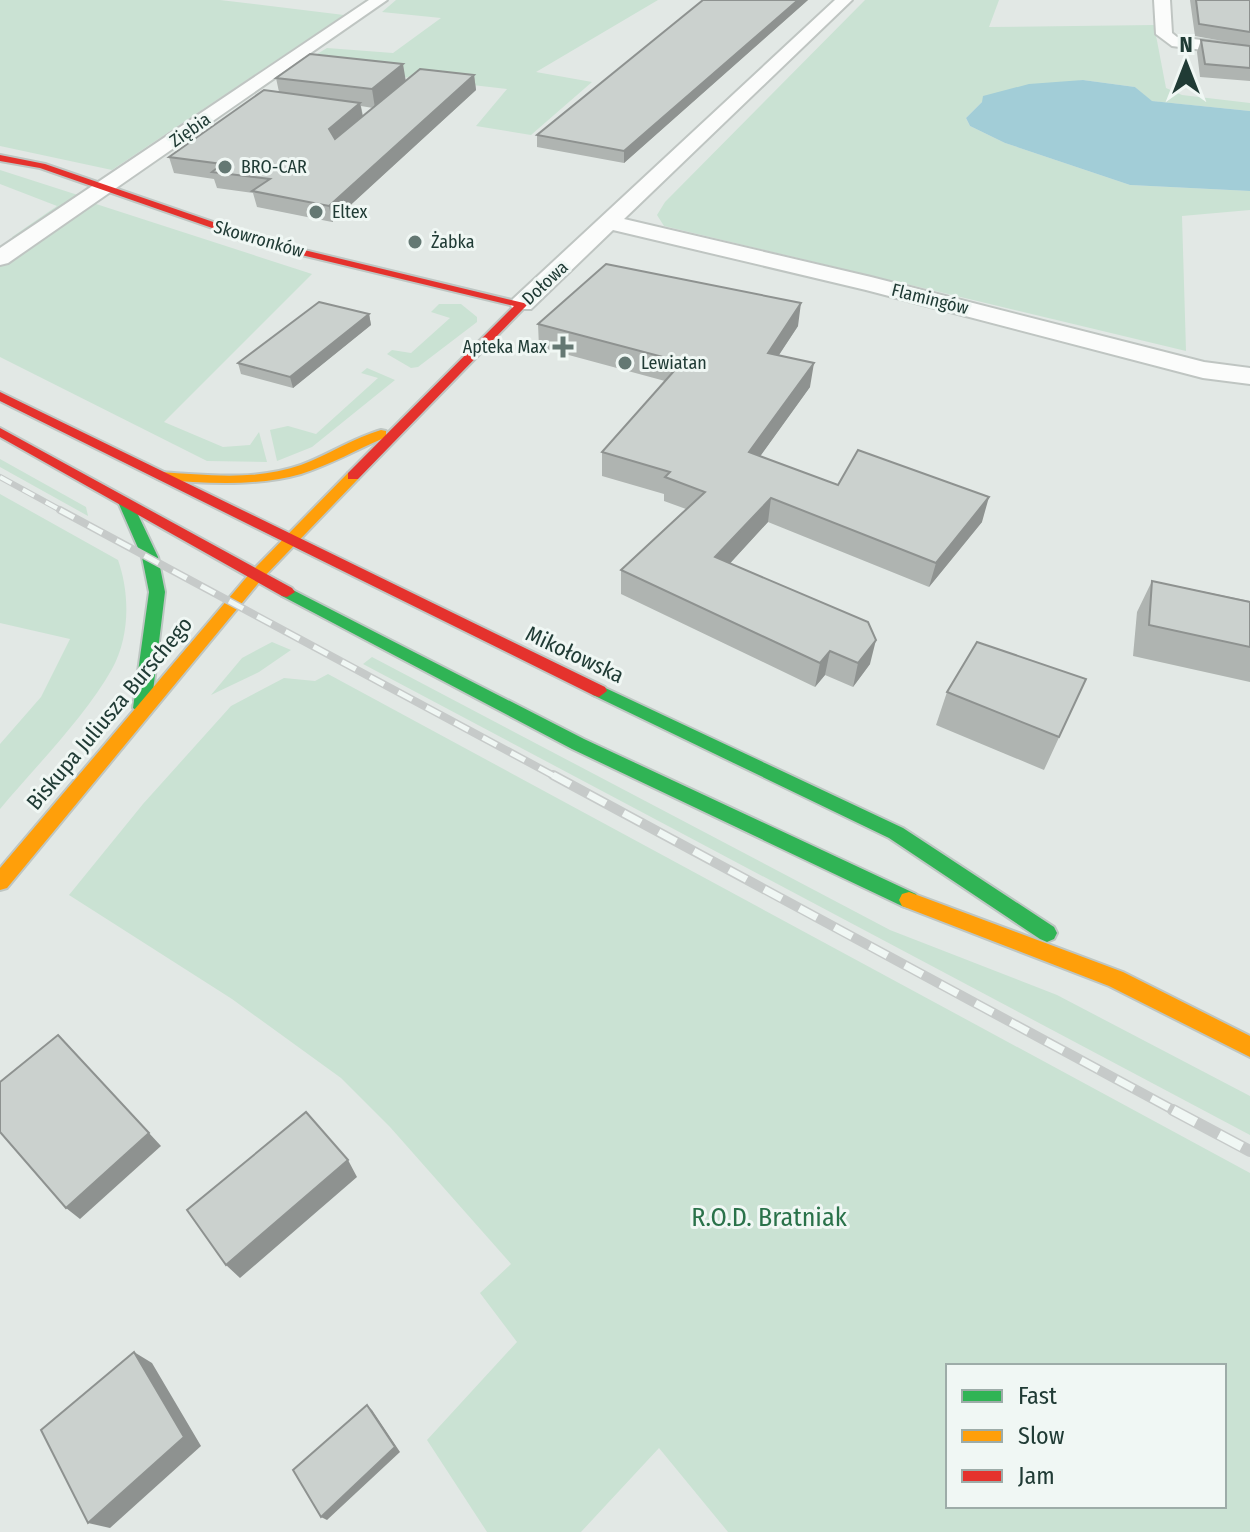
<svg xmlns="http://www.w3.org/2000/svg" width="1250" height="1532" font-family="'Fira Sans Condensed',sans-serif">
	<rect width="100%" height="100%" fill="#e2e8e5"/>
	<path fill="#cae2d3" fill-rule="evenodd" d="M 0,0 L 220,0 L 344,15 L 112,170 L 0,146 Z
		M 396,0 L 658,0 L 536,72 L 592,82 L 531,135 L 476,126 L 507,89 L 299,65 L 327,48 L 393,53 L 441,18 L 382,12 Z
		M 865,0 L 999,0 L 989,27 L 1154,25 L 1166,88 L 1182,95 L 1250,103 L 1250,111 L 1151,101 L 1135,87 L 1083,80 L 982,102 L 966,118 L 970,126 L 1005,143 L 1130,185 L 1250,191 L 1250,210 L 1182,216 L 1186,351 L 664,226 L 657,215 L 665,202 Z
		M 0,170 L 84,197 L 0,253 L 0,248 L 15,238 L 12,237 L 57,206 L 0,184 Z
		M 93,203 L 312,274 L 164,422 L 223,447 L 250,445 L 259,432 L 267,462 L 207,461 L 0,357 L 0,266 Z
		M 439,304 L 461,304 L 477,317 L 477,322 L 418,367 L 411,368 L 387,354 L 392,350 L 411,353 L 450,318 L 431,312 Z
		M 367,368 L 395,380 L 312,447 L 277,461 L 270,430 L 288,426 L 316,434 L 378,378 L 361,373 Z
		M 0,459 L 86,507 L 88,516 L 0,467 Z
		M 0,494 L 118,560 C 130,594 130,636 112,669 C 85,717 36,766 0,809 L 0,744 L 41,697 L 70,639 L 0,623 Z
		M 272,642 L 291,650 L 259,672 L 211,695 L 242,658 Z
		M 372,657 L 890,930 L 1057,995 L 1250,1096 L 1250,1135 L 363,664 Z
		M 328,674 L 1250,1173 L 1250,1532 L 728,1532 L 659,1448 L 581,1532 L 487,1532 L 427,1440 L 517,1342 L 480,1293 L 511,1264 L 390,1127 L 341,1078 L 232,999 L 69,895 L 143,804 L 231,706 L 284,678 L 315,681 ZM 1224,1366 L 1224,1506 L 948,1506 L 948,1366 Z"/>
	<path fill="#a2cdd7" d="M 1083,80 L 1135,87 L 1152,101 L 1250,111 L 1250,191 L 1130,185 L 1005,143 L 970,126 L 966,118 L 982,102 L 983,96 L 1029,84 Z"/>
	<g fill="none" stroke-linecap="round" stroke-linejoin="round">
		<g stroke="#bfc5c2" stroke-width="4">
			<path id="street" d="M 369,0 L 387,0 L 8,263 L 0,265 L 0,248 Z
				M 835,0 L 852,0 L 624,219 L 871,277 L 1204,362 L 1250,368 L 1250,384 L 1203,378 L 866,290 L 613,230 L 531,309 L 513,309 L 510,304 L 513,299 Z
				M 1154,0 L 1170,0 L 1172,33 L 1177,37 L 1250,46 L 1250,56 L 1172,46 L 1156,34 Z"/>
		</g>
		<g stroke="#bec6c3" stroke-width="4">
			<path id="fast" d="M 125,498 L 132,502 L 158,557 L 165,592 L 151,708 L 142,714 L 133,708 L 149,592 L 142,557 L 118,502 Z
				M 287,587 L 584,739 L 916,894 L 919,900 L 916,906 L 909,908 L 902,906 L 572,749 L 282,596 L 279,592 L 282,588 Z
				M 599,685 L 903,828 L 1054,927 L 1057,933 L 1054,939 L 1047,942 L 1040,939 L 889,838 L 593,695 L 591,691 L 593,687 Z"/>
		</g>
		<g stroke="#bec6c3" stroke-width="4">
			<path id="slow" d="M 381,430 L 386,431 L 386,437 C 358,449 330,465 301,474 C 255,487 207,483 160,480 L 153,476 L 160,472 C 207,475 256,481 301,465 C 328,455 353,438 381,430 Z
				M 353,472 L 358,473 L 358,479 L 261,580 L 7,888 L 0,890 L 0,868 L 251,572 L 348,473 Z
				M 909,892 L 1123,972 L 1250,1036 L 1250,1057 L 1109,986 L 902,906 L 899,900 L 902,894 Z"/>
		</g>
		<g stroke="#bec6c3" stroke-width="4">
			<path id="jam" d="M 0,155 L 45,164 L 271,242 L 528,304 L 358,479 L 348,479 L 348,473 L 514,306 L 264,246 L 40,168 L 0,161 Z
				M 0,392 L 605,687 L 607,691 L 599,697 L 593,695 L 0,401 Z
				M 0,428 L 292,588 L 295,592 L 287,597 L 282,596 L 0,437 Z"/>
		</g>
		<use href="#street" fill="#fbfcfb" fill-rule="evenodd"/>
		<use href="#fast" fill="#30b455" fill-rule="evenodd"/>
		<use href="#slow" fill="#ff9f0a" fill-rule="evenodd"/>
		<use href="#jam" fill="#e5322d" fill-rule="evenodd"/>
		<g stroke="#c6cac9" stroke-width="6">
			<path id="rail-far3" d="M 0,477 L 64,512"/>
		</g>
		<g stroke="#c6cac9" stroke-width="8">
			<path id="rail-far2" d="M 60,510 L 556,777"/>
		</g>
		<g stroke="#c6cac9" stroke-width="10">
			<path id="rail-far1" d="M 553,775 L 1177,1112"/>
		</g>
		<g stroke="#c6cac9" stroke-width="12">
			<path id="rail" d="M 1173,1110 L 1250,1151"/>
		</g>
		<use href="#rail-far3" stroke="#f0f7f4" stroke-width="4" stroke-dasharray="13" stroke-linecap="butt"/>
		<use href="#rail-far2" stroke="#f0f7f4" stroke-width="5" stroke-dasharray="16" stroke-linecap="butt"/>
		<use href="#rail-far1" stroke="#f0f7f4" stroke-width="7" stroke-dasharray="20" stroke-linecap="butt"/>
		<use href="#rail" stroke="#f0f7f4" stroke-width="9" stroke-dasharray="26" stroke-linecap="butt"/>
	</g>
	<path fill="#afb4b1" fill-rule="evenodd" d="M 703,0 L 808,0 L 624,163 L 537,147 L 537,135 Z
		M 1190,0 L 1250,0 L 1250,46 L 1195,36 Z
		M 1201,40 L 1250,46 L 1250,81 L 1200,77 L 1197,52 Z
		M 474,75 L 476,90 L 332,222 L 257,207 L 253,193 L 217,188 L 214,179 L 174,173 L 169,157 L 279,92 L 276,78 L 406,81 ZM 361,106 L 373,108 L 363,116 Z
		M 369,314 L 371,325 L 293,388 L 241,374 L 238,363 Z
		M 538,324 L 798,326 L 779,355 L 810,387 L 760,456 L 838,485 L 982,522 L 929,587 L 768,522 L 729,564 L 870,664 L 853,687 L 825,675 L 815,687 L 621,594 L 621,570 L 686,509 L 664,501 L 664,494 L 602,476 L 602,452 L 665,381 L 539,347 Z
		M 1152,581 L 1250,601 L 1250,682 L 1133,656 L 1137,612 Z
		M 1086,679 L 1044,770 L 936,725 L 947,692 Z"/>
	<path fill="#8e9290" d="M 798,0 L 808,0 L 624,163 L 624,151 Z
		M 403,64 L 406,82 L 375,108 L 372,89 Z
		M 474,75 L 476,90 L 332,222 L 329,206 Z
		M 360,103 L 363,118 L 332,145 L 329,129 Z
		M 801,303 L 798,326 L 765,376 L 768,353 Z
		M 369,314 L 371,325 L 293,388 L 290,377 Z
		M 814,363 L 810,387 L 746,476 L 749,452 Z
		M 989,497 L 982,522 L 929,587 L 936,563 Z
		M 771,498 L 768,522 L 713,582 L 715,557 Z
		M 876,640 L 870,664 L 853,687 L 858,663 Z
		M 830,651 L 825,675 L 815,687 L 820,663 Z
		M 149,1133 L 161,1146 L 80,1219 L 66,1208 Z
		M 348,1160 L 357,1177 L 240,1278 L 226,1265 Z
		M 134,1352 L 152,1363 L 201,1446 L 110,1528 L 88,1523 Z
		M 367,1405 L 372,1410 L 400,1452 L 327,1520 L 321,1517 Z"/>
	<path fill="#cbd1ce" stroke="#8e9290" stroke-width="2" d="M 703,0 L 798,0 L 624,151 L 537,135 Z
		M 1196,0 L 1250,0 L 1250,32 L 1199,24 Z
		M 1201,40 L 1250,46 L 1250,68 L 1205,64 Z
		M 310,54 L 403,64 L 372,89 L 276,78 Z
		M 420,69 L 474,75 L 329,206 L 252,191 L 270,179 L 212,172 L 222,164 L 169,157 L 264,90 L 360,103 L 329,129 L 335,139 Z
		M 606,264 L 801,303 L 768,353 L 814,363 L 749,452 L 838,485 L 858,450 L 989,497 L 936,563 L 771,498 L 715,557 L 868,622 L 876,640 L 858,663 L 830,651 L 820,663 L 621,570 L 705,492 L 665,477 L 670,472 L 602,452 L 682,362 L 538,324 Z
		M 319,302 L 369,314 L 290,377 L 238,363 Z
		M 1152,581 L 1250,602 L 1250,647 L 1149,625 Z
		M 977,642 L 1086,679 L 1059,737 L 947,692 Z
		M 58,1035 L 149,1133 L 66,1208 L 0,1132 L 0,1082 Z
		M 306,1112 L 348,1160 L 226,1265 L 187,1210 Z
		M 134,1352 L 184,1437 L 88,1523 L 41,1430 Z
		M 367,1405 L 395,1447 L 321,1517 L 293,1470 Z"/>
	<g fill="#647873" stroke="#f0f7f4" stroke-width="3">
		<circle cx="225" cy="167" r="8"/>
		<circle cx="316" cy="212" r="8"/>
		<circle cx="415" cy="242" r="8"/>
		<path d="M559 335h8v8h8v8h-8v8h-8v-8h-8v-8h8z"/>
		<circle cx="625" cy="363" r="8"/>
	</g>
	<g text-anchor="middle" stroke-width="6" stroke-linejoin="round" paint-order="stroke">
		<g font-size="18" fill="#203b35" stroke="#f0f7f4">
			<text transform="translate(190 130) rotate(-35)" y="6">Ziębia</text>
			<text transform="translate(259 239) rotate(16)" y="6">Skowronków</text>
			<text transform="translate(545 283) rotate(-43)" y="6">Dołowa</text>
			<text transform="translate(930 299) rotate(14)" y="6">Flamingów</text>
		</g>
		<g font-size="18" fill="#203b35" stroke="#f0f7f4" text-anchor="start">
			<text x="241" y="173">BRO-CAR</text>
			<text x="332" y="218">Eltex</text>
			<text x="431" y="248">Żabka</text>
			<text x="547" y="353" text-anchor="end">Apteka Max</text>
			<text x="641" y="369">Lewiatan</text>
		</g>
		<g font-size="22" fill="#203b35" stroke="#f0f7f4">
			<text transform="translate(575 654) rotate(25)" y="8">Mikołowska</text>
			<text transform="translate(109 713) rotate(-50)" y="8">Biskupa Juliusza Burschego</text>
		</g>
		<g font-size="26" fill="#2a724a" stroke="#f0f7f4">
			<text x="769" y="1226">R.O.D. Bratniak</text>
		</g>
	</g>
	<rect x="946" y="1364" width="280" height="144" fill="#f0f7f4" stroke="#9daca8" stroke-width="2"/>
	<rect x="962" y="1390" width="40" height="12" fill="#30b455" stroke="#9daca8" stroke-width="2"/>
	<text x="1018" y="1404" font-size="24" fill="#203b35">Fast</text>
	<rect x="962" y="1430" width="40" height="12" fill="#ff9f0a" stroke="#9daca8" stroke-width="2"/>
	<text x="1018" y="1444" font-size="24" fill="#203b35">Slow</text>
	<rect x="962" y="1470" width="40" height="12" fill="#e5322d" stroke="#9daca8" stroke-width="2"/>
	<text x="1018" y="1484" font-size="24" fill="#203b35">Jam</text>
	<g transform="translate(1186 64)" stroke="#f0f7f4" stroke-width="6" paint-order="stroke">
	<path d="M0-6L14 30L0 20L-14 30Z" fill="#203b35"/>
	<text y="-12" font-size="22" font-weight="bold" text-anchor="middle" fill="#203b35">N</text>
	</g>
</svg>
